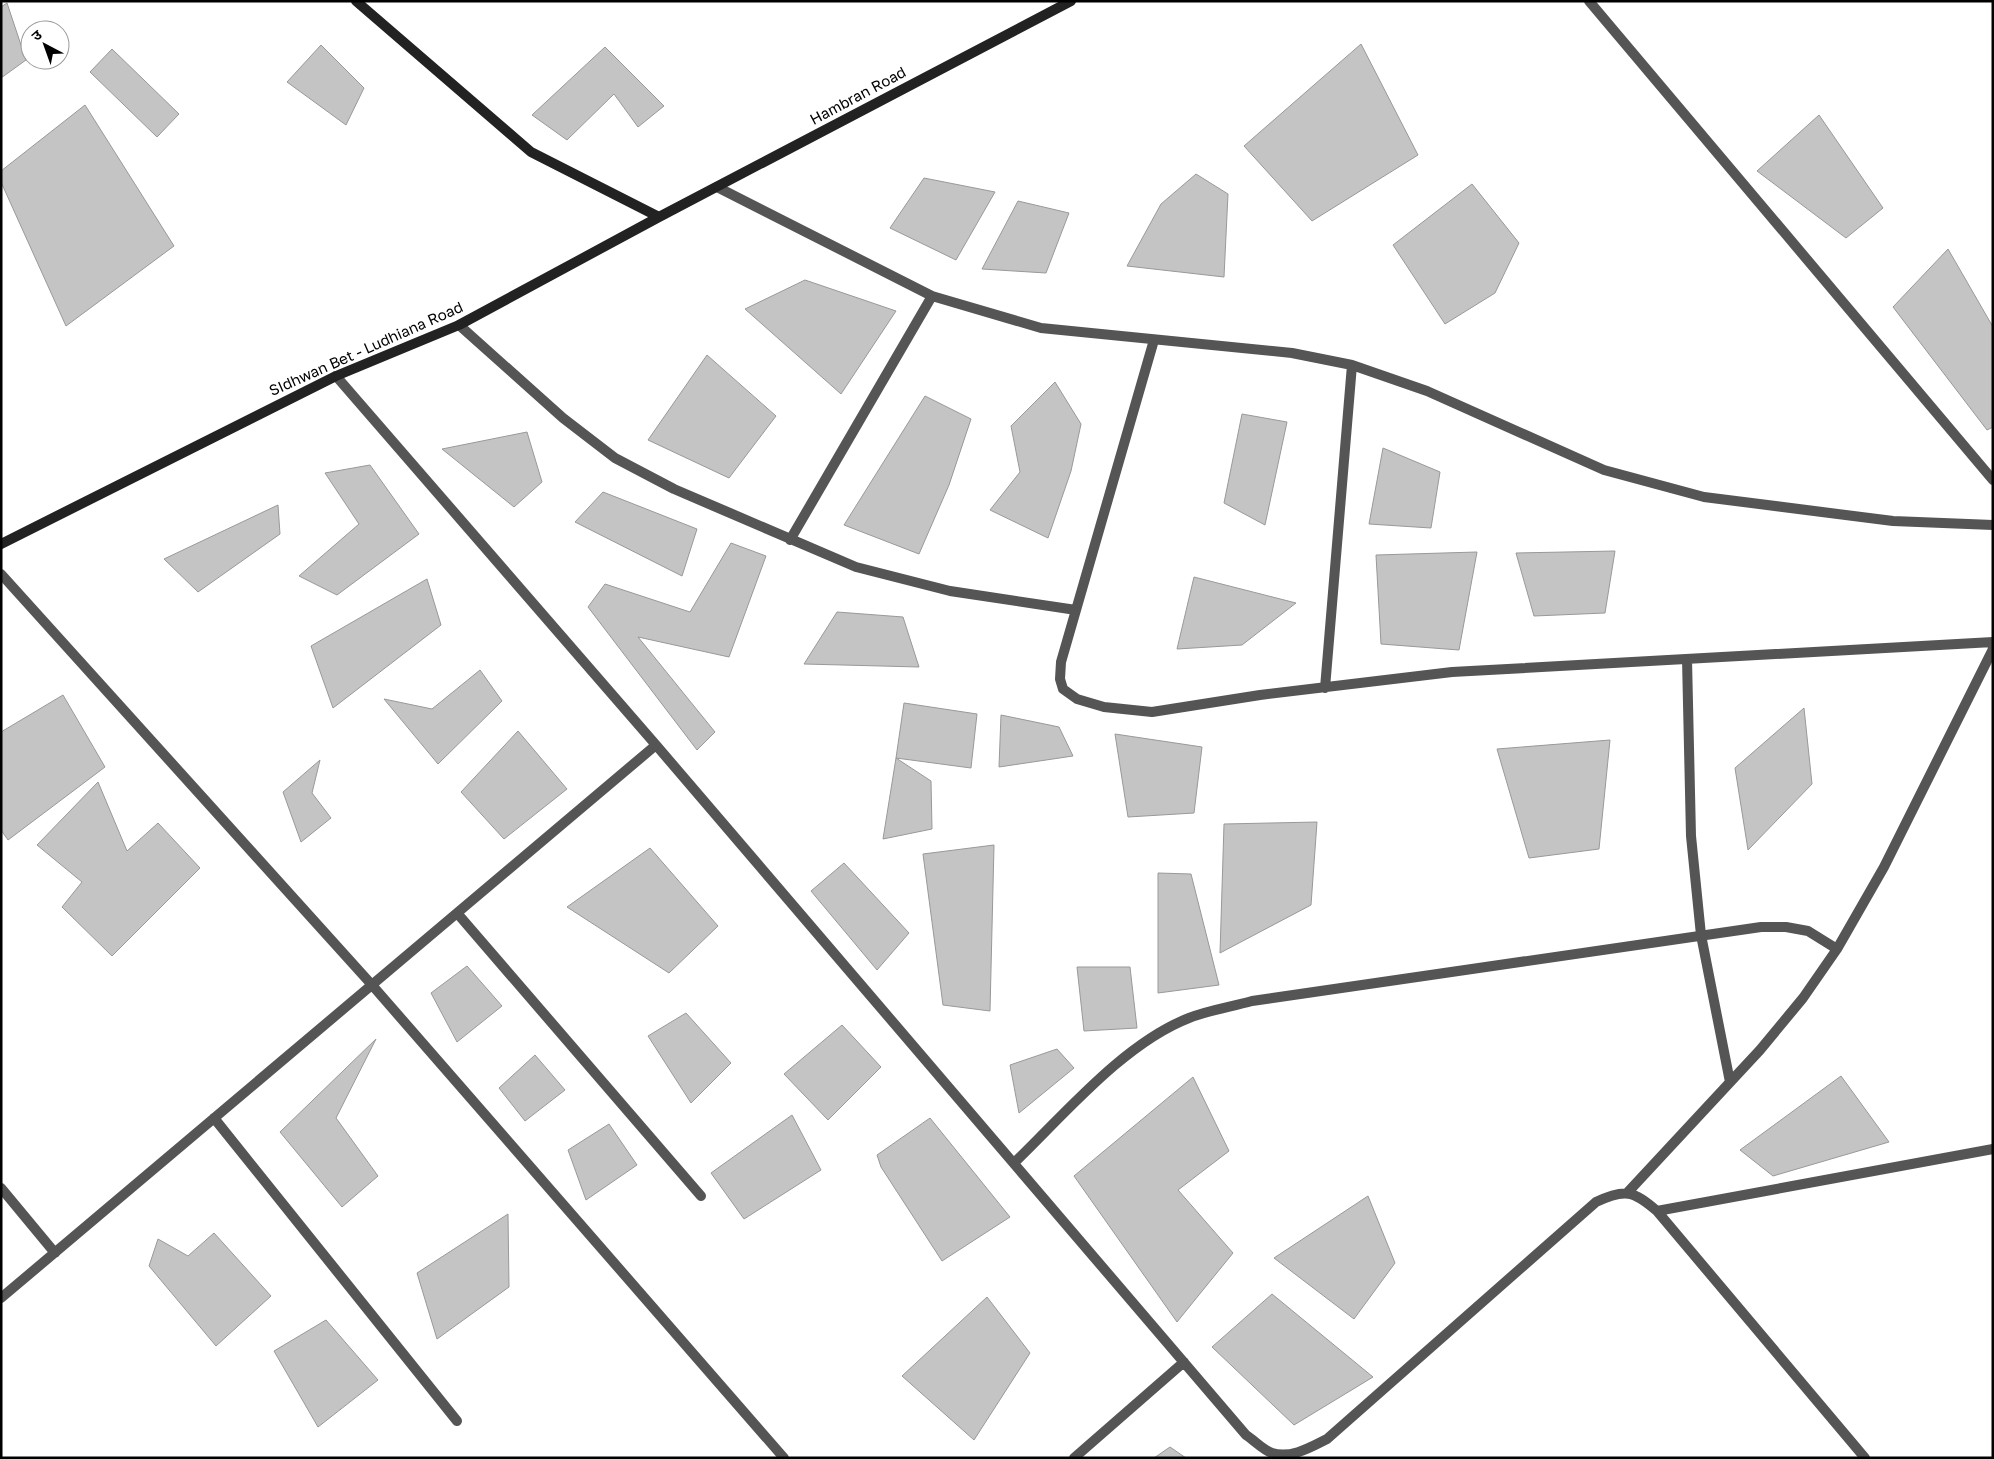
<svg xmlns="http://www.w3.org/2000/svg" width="1994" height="1459" font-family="'Golos Text','Noto Sans Devanagari',sans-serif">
	<rect width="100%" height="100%" fill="#fff"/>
	<path fill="#c4c4c4" stroke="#999" d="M 7,3 L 26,60 L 1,78 L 1,7 Z
		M 1361,44 L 1418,155 L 1312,221 L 1244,146 Z
		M 321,45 L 364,88 L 346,125 L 287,82 Z
		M 605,47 L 664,106 L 638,127 L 614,94 L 567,140 L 532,115 Z
		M 112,49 L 179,114 L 157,137 L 90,72 Z
		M 85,105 L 174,246 L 66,326 L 1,182 L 1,171 Z
		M 1819,115 L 1883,208 L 1846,238 L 1757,171 Z
		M 1196,174 L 1228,194 L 1224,277 L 1127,266 L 1161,204 Z
		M 924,178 L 995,192 L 956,260 L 890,228 Z
		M 1472,184 L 1519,243 L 1495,293 L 1445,324 L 1393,245 Z
		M 1018,201 L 1069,213 L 1046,273 L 982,269 Z
		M 1948,249 L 1993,327 L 1993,427 L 1987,430 L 1893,307 Z
		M 805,280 L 896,311 L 841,394 L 745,309 Z
		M 707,355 L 776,416 L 729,478 L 648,440 Z
		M 1055,382 L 1081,424 L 1071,471 L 1048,538 L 990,510 L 1020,472 L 1011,426 Z
		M 925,396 L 971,419 L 949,485 L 919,554 L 844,525 Z
		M 1242,414 L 1287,422 L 1265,525 L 1224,503 Z
		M 527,432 L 542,482 L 514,507 L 442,449 Z
		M 1383,448 L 1440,472 L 1431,528 L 1369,524 Z
		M 370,465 L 419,534 L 337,595 L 299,576 L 359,524 L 325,473 Z
		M 603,492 L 697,529 L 682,576 L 575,522 Z
		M 278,505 L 280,534 L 198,592 L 164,559 Z
		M 731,543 L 766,556 L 729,657 L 638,637 L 715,732 L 697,750 L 588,607 L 605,584 L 690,612 Z
		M 1615,551 L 1605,613 L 1534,616 L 1516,553 Z
		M 1477,552 L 1459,650 L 1381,644 L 1376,555 Z
		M 1194,577 L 1296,603 L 1242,645 L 1177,649 Z
		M 427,579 L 441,625 L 333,708 L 311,646 Z
		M 837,612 L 903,617 L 919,667 L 804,664 Z
		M 480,670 L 502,701 L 438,764 L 384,699 L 432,709 Z
		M 63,695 L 105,767 L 8,840 L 1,830 L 1,732 Z
		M 904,703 L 977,714 L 971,768 L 896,758 Z
		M 1804,708 L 1812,784 L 1748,850 L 1735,768 Z
		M 1001,715 L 1059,727 L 1073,756 L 999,767 Z
		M 518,731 L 567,789 L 504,839 L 461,792 Z
		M 1115,734 L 1202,747 L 1194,813 L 1128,817 Z
		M 1610,740 L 1599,849 L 1529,858 L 1497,749 Z
		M 896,758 L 931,781 L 932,829 L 883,839 Z
		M 320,760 L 312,793 L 331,818 L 301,842 L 283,792 Z
		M 98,782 L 127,851 L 158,823 L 200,868 L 112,956 L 62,907 L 82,882 L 37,845 Z
		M 1317,822 L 1311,905 L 1220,953 L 1224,824 Z
		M 994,845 L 990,1011 L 943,1005 L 923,854 Z
		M 650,848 L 718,926 L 669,973 L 567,907 Z
		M 844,863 L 909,933 L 877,970 L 811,891 Z
		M 1158,873 L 1191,874 L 1219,985 L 1158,993 Z
		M 467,966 L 502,1006 L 457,1042 L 431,993 Z
		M 1077,967 L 1130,967 L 1137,1028 L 1084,1031 Z
		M 686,1013 L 731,1063 L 691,1103 L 648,1036 Z
		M 842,1025 L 881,1067 L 828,1120 L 784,1074 Z
		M 376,1039 L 336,1118 L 378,1176 L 342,1207 L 280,1132 Z
		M 1057,1049 L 1074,1068 L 1019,1113 L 1010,1065 Z
		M 535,1055 L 565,1090 L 525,1121 L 499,1088 Z
		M 1841,1076 L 1889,1142 L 1773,1176 L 1740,1150 Z
		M 1193,1077 L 1229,1151 L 1178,1190 L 1233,1253 L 1177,1322 L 1074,1176 Z
		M 792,1115 L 821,1170 L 744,1219 L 711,1173 Z
		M 930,1118 L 1010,1217 L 942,1261 L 881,1167 L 877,1155 Z
		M 609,1124 L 637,1165 L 586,1200 L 568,1150 Z
		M 1368,1196 L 1395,1263 L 1354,1319 L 1274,1258 Z
		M 508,1214 L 509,1287 L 437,1339 L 417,1273 Z
		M 214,1233 L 271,1296 L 216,1346 L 149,1266 L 158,1239 L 188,1256 Z
		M 1272,1294 L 1373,1377 L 1294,1425 L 1212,1347 Z
		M 987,1297 L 1030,1353 L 974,1440 L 902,1376 Z
		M 326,1320 L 378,1380 L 318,1427 L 274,1351 Z
		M 1170,1447 L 1186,1458 L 1154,1458 Z"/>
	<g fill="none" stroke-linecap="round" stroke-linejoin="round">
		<path stroke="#555" stroke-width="10" d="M 1589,1 L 1993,480
			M 717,187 L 932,296 L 1041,328 L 1292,353 L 1352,365 L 1427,391 L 1604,470 L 1704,497 L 1893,521 L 1993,525
			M 459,325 L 563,418 L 615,458 L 674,489 L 856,567 L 950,591 L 1076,610
			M 1154,340 L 1061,662 L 1060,679 L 1063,689 L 1077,699 L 1104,707 L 1152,712 L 1260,695 L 1452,672 L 1993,642
			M 336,376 L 656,745 L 1246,1435 C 1254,1440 1263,1450 1272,1453 C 1291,1459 1311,1447 1327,1439 L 1596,1202 C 1625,1188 1634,1191 1657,1211 L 1865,1458
			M 790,540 L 932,296
			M 1,574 L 372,985 L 784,1458
			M 1687,659 L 1691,836 L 1701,935 L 1730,1082
			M 1325,688 L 1352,365
			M 457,913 L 701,1196
			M 214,1118 L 457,1421
			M 1014,1163 C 1064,1115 1124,1043 1189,1018 C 1209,1010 1231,1007 1252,1001 L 1761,927 L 1786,927 L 1808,931 L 1837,949
			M 1,1188 L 55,1253
			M 1628,1192 L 1760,1050 L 1803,998 L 1837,949 L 1884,867 L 1993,649
			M 1657,1211 L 1993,1149
			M 1,1298 L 656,745
			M 1074,1458 L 1184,1362"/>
		<path stroke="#222" stroke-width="10" d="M 356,1 L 531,152 L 659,217
			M 1,544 L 336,376 L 459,325 L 659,217 L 1071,1"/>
	</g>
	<g text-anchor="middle" stroke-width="4" stroke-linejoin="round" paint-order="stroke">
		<g font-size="15" fill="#000" stroke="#fff">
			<text transform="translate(858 96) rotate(-28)" y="5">Hambran Road</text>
			<text transform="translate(366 349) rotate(-24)" y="5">SIdhwan Bet - Ludhiana Road</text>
		</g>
	</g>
	<rect width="1994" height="1459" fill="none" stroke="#000000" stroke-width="5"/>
	<g transform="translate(45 45) rotate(319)"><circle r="24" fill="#ffffff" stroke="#999999"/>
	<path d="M0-4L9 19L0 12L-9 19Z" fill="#000000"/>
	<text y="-8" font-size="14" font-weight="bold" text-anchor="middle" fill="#000000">उ</text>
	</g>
</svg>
